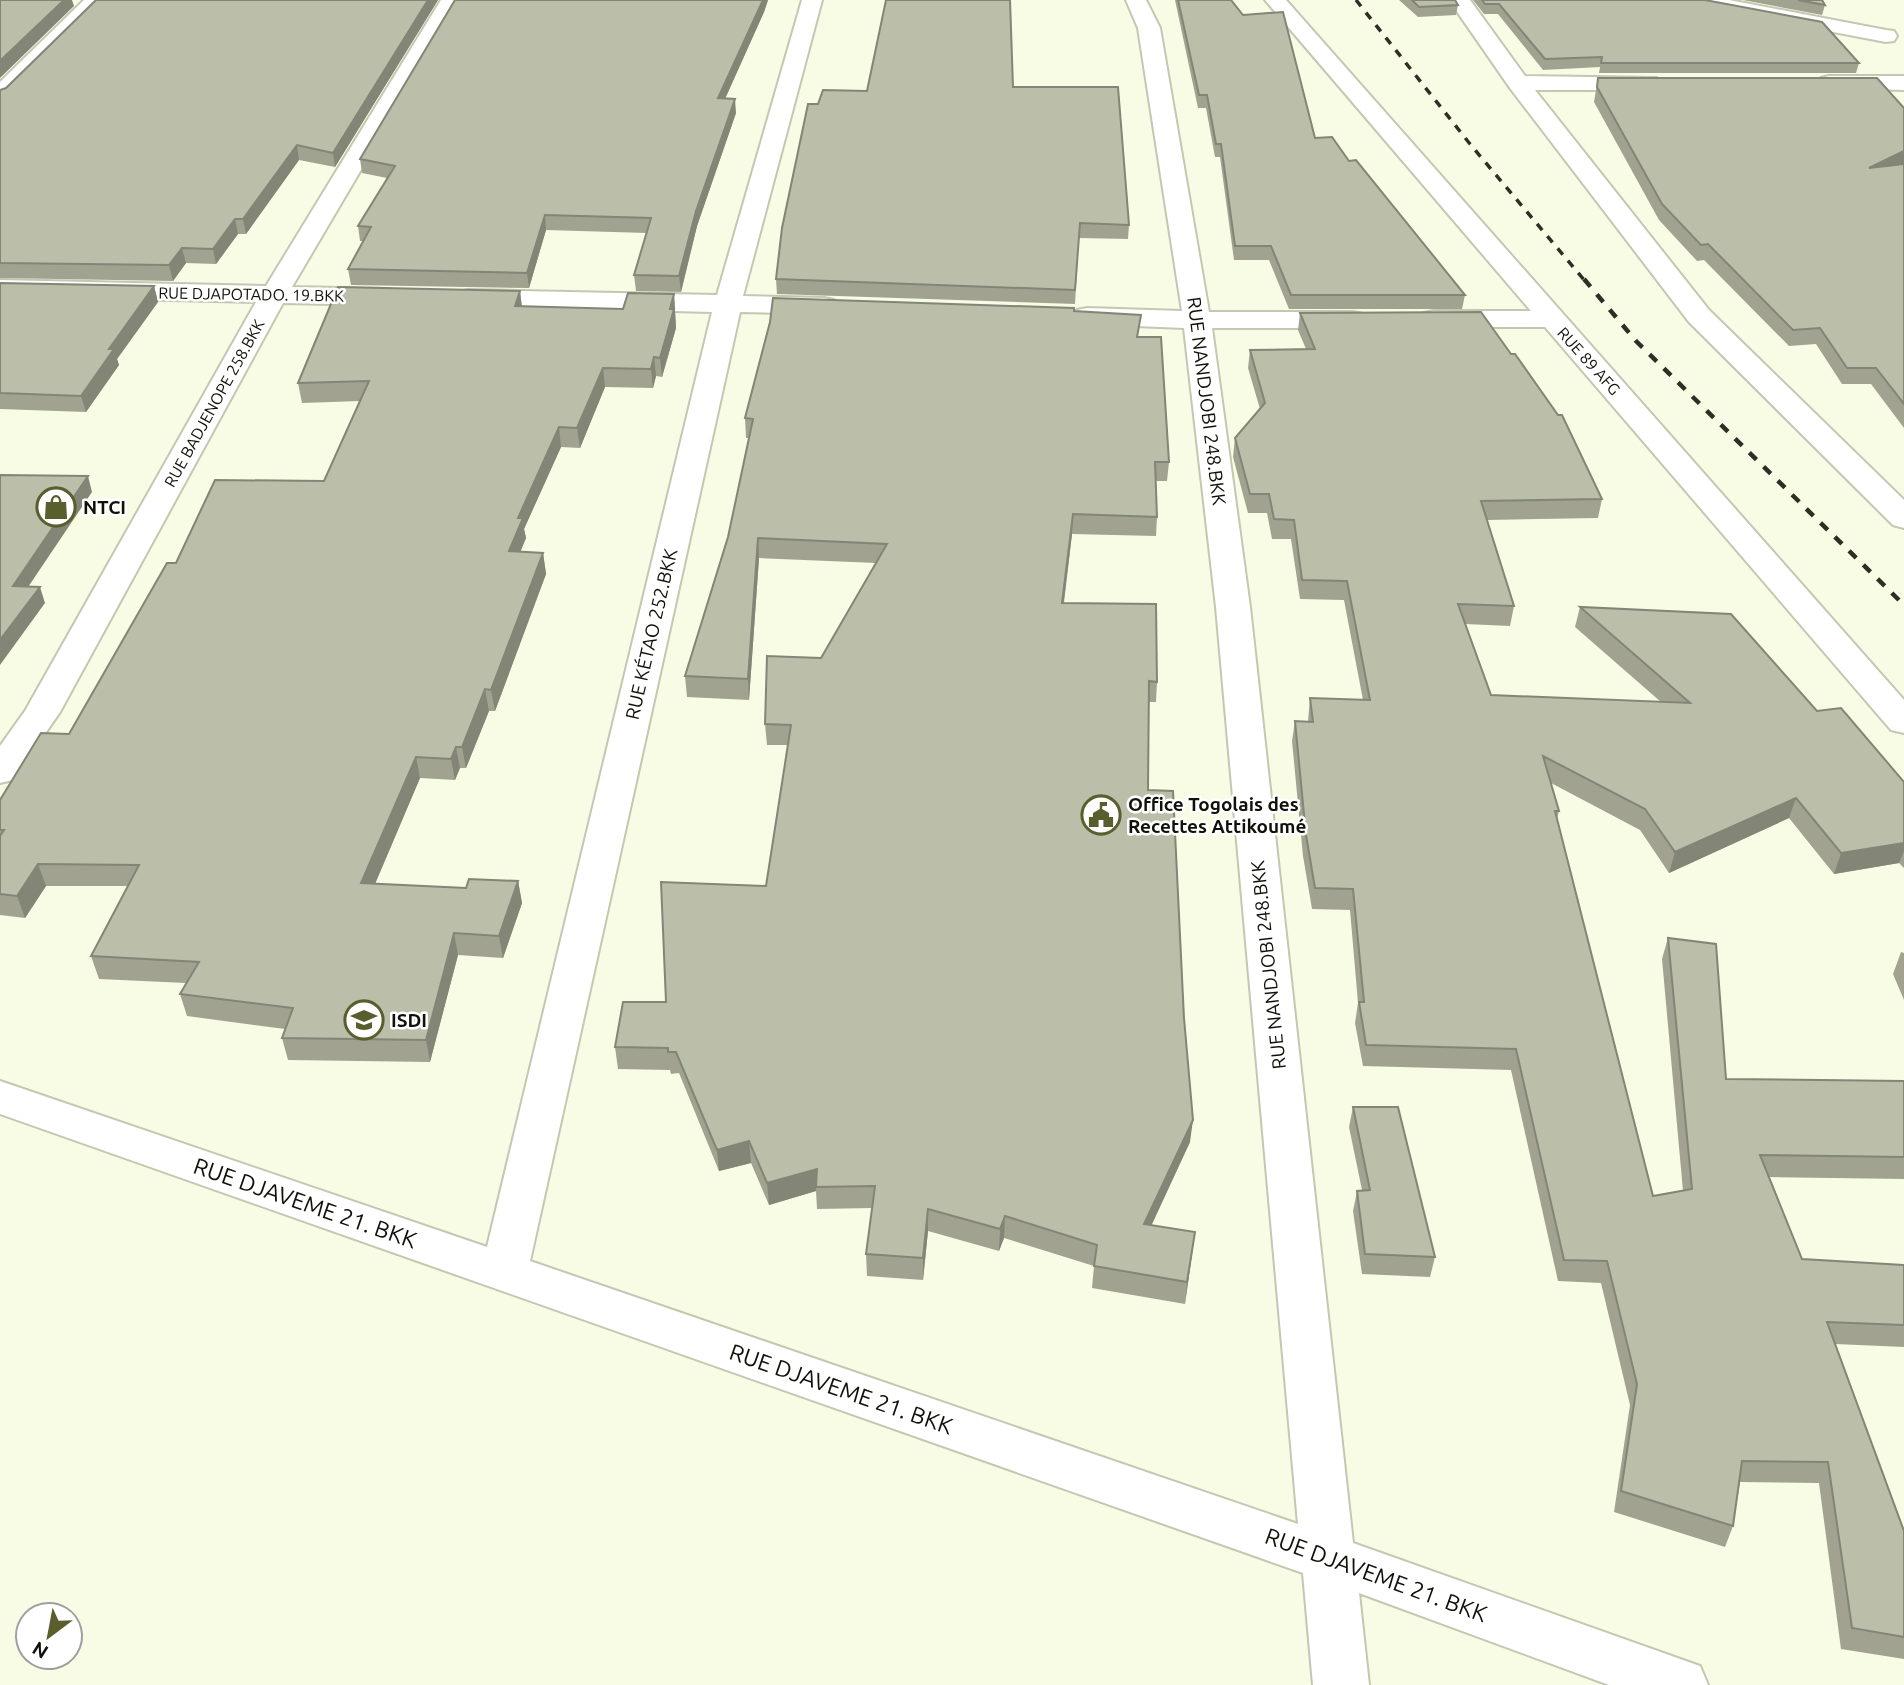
<svg xmlns="http://www.w3.org/2000/svg" width="1904" height="1685" font-family="Ubuntu,sans-serif">
	<rect width="100%" height="100%" fill="#f9fce4"/>
	<g fill="none" stroke-linecap="round" stroke-linejoin="round">
		<g stroke="#c4c7b1" stroke-width="4">
			<path id="minor" d="M 84,0 L 106,0 L 8,100 L 0,102 L 0,82 Z
				M 441,0 L 461,0 L 292,287 L 387,289 L 397,291 L 401,297 L 397,303 L 387,305 L 283,303 L 60,712 L 13,780 L 0,783 L 0,746 L 25,711 L 256,302 L 0,296 L 0,280 L 266,286 Z
				M 802,0 L 822,0 L 743,296 L 824,298 L 834,300 L 838,306 L 834,312 L 824,314 L 740,312 L 530,1261 L 1298,1524 L 1216,607 L 1184,328 L 1087,324 L 1077,322 L 1073,316 L 1077,310 L 1087,308 L 1182,311 L 1138,28 L 1126,0 L 1146,0 L 1160,28 L 1209,312 L 1353,312 L 1363,314 L 1367,320 L 1363,326 L 1353,328 L 1212,328 L 1250,607 L 1353,1543 L 1700,1666 L 1708,1685 L 1609,1685 L 1359,1593 L 1369,1685 L 1313,1685 L 1303,1573 L 0,1114 L 0,1081 L 487,1247 L 712,312 L 468,306 L 458,304 L 454,298 L 458,292 L 468,290 L 717,295 Z
				M 1265,0 L 1286,0 L 1904,700 L 1904,733 L 1891,730 L 1545,327 L 1434,327 L 1424,325 L 1420,319 L 1424,313 L 1434,311 L 1531,311 Z
				M 1449,0 L 1470,0 L 1525,76 L 1657,78 L 1660,83 L 1657,88 L 1649,90 L 1535,90 L 1709,310 L 1904,500 L 1904,528 L 1893,525 L 1689,322 L 1510,88 Z
				M 1686,0 L 1729,0 L 1886,30 L 1894,31 L 1897,36 L 1894,41 L 1886,42 L 1696,6 L 1689,4 Z
				M 1829,76 L 1904,76 L 1904,90 L 1821,88 L 1818,83 L 1821,78 Z"/>
		</g>
		<use href="#minor" fill="#fff" fill-rule="evenodd"/>
		<path stroke="#2d2f25" stroke-width="3.5" stroke-dasharray="8 8" stroke-linecap="butt" d="M 1356,0 L 1470,144 L 1585,281"/>
		<path stroke="#2d2f25" stroke-width="4.5" stroke-dasharray="10 10" stroke-linecap="butt" d="M 1584,279 L 1636,341 L 1904,605"/>
	</g>
	<path fill="#a1a390" d="M 438,0 L 335,167 L 299,160 L 246,234 L 238,234 L 216,264 L 186,263 L 173,281 L 0,278 L 0,90 Z
		M 455,0 L 768,0 L 764,12 L 725,99 L 736,113 L 697,226 L 681,292 L 636,291 L 634,275 L 647,233 L 546,230 L 529,288 L 351,285 L 348,269 L 363,241 L 360,241 L 358,226 L 387,178 L 362,173 L 360,159 Z
		M 1175,0 L 1231,0 L 1315,138 L 1349,161 L 1465,295 L 1462,309 L 1289,309 L 1269,260 L 1234,260 L 1220,157 L 1215,157 L 1206,108 L 1198,108 Z
		M 1399,0 L 1455,0 L 1458,5 L 1456,15 L 1418,17 Z
		M 1473,0 L 1705,0 L 1859,63 L 1856,73 L 1599,73 L 1600,67 L 1543,70 L 1498,14 L 1484,14 Z
		M 1743,0 L 1822,0 L 1825,5 L 1822,15 Z
		M 1598,78 L 1904,108 L 1904,164 L 1902,165 L 1904,164 L 1904,428 L 1871,384 L 1842,384 L 1816,344 L 1789,346 L 1704,260 L 1697,261 L 1659,220 L 1594,102 Z
		M 1013,87 L 1129,225 L 1128,239 L 1079,238 L 1075,304 L 777,294 L 776,279 L 818,104 L 867,91 Z
		M 0,283 L 154,286 L 158,302 L 117,359 L 119,365 L 86,412 L 0,409 Z
		M 520,291 L 522,306 L 623,309 L 674,294 L 676,328 L 662,377 L 656,376 L 653,388 L 605,387 L 580,448 L 561,447 L 524,529 L 526,538 L 520,552 L 543,553 L 546,574 L 495,711 L 489,711 L 466,768 L 460,768 L 455,780 L 420,778 L 375,884 L 466,888 L 518,881 L 522,903 L 503,958 L 458,955 L 430,1062 L 288,1060 L 282,1038 L 285,1029 L 187,1016 L 180,994 L 186,983 L 99,979 L 91,956 L 128,886 L 46,886 L 25,918 L 0,915 L 0,800 L 69,734 L 176,563 L 324,481 L 360,401 L 302,403 L 298,383 Z
		M 1074,311 L 1139,337 L 1169,462 L 1167,481 L 1156,481 L 1157,517 L 1156,536 L 1072,534 L 1064,603 L 1157,682 L 1156,702 L 1149,702 L 1148,790 L 1190,1142 L 1151,1225 L 1192,1254 L 1185,1304 L 1092,1288 L 1094,1266 L 1004,1238 L 999,1251 L 928,1231 L 923,1280 L 867,1276 L 866,1254 L 872,1208 L 817,1209 L 816,1191 L 769,1205 L 751,1163 L 719,1171 L 679,1073 L 671,1074 L 670,1070 L 618,1069 L 615,1047 L 666,1002 L 766,886 L 788,745 L 767,745 L 765,724 L 821,658 L 876,563 L 759,558 L 749,700 L 687,697 L 685,676 L 728,537 L 749,438 L 746,438 L 745,418 Z
		M 1300,313 L 1602,499 L 1598,518 L 1487,520 L 1514,606 L 1510,626 L 1465,624 L 1491,695 L 1661,702 L 1575,627 L 1580,607 L 1817,711 L 1904,782 L 1904,868 L 1899,863 L 1834,874 L 1789,818 L 1669,873 L 1640,830 L 1551,783 L 1559,811 L 1557,819 L 1653,1196 L 1683,1191 L 1662,959 L 1668,938 L 1726,1079 L 1904,1081 L 1904,1179 L 1769,1177 L 1802,1259 L 1904,1265 L 1904,1347 L 1835,1344 L 1904,1531 L 1904,1659 L 1841,1649 L 1819,1483 L 1740,1482 L 1733,1526 L 1725,1547 L 1614,1512 L 1630,1405 L 1601,1283 L 1558,1281 L 1511,1070 L 1363,1066 L 1355,1023 L 1358,1003 L 1350,910 L 1312,909 L 1303,856 L 1292,741 L 1295,721 L 1308,721 L 1310,698 L 1363,700 L 1344,600 L 1300,599 L 1291,539 L 1272,539 L 1267,513 L 1248,513 L 1233,457 L 1235,438 L 1260,409 L 1248,368 L 1250,350 L 1306,349 L 1298,330 Z
		M 1901,952 L 1904,953 L 1904,1000 L 1893,974 Z
		M 1353,1107 L 1435,1257 L 1430,1277 L 1362,1274 L 1353,1211 L 1357,1191 L 1362,1190 L 1349,1127 Z"/>
	<path fill="#838576" d="M 64,0 L 72,0 L 74,6 L 0,78 L 0,61 Z
		M 428,0 L 438,0 L 335,167 L 333,153 Z
		M 763,0 L 768,0 L 764,12 L 719,112 L 718,98 Z
		M 735,99 L 736,113 L 697,226 L 681,292 L 679,276 L 696,211 Z
		M 297,145 L 299,160 L 246,234 L 243,219 Z
		M 1904,151 L 1904,164 L 1865,184 L 1869,168 Z
		M 545,215 L 546,230 L 529,288 L 527,273 Z
		M 235,219 L 238,234 L 216,264 L 213,249 Z
		M 182,248 L 186,263 L 173,281 L 169,265 Z
		M 154,286 L 158,302 L 117,359 L 119,365 L 86,412 L 81,396 L 109,349 Z
		M 520,291 L 522,310 L 515,306 Z
		M 674,294 L 676,328 L 662,377 L 660,358 Z
		M 654,357 L 656,376 L 653,388 L 651,369 Z
		M 603,368 L 605,387 L 580,448 L 577,428 Z
		M 559,427 L 561,447 L 524,529 L 526,538 L 512,572 L 509,551 L 518,518 Z
		M 88,476 L 92,492 L 18,602 L 13,586 Z
		M 1073,514 L 1072,534 L 1061,623 L 1062,603 Z
		M 758,538 L 759,558 L 749,700 L 748,679 Z
		M 543,553 L 546,574 L 495,711 L 491,690 Z
		M 40,587 L 45,603 L 0,665 L 0,640 Z
		M 485,689 L 489,711 L 466,768 L 462,747 Z
		M 456,747 L 460,768 L 455,780 L 451,759 Z
		M 416,757 L 420,778 L 366,905 L 361,883 Z
		M 1796,798 L 1789,818 L 1669,873 L 1675,852 Z
		M 1904,843 L 1904,851 L 1899,863 L 1834,874 L 1841,853 Z
		M 38,864 L 46,886 L 25,918 L 17,896 Z
		M 518,881 L 522,903 L 503,958 L 499,936 Z
		M 454,933 L 458,955 L 430,1062 L 426,1040 Z
		M 1193,1120 L 1190,1142 L 1142,1246 L 1144,1224 Z
		M 749,1141 L 751,1163 L 719,1171 L 717,1150 Z
		M 817,1169 L 816,1191 L 769,1205 L 767,1183 Z
		M 928,1209 L 928,1231 L 923,1280 L 923,1258 Z
		M 1005,1216 L 1004,1238 L 999,1251 L 1000,1229 Z
		M 1195,1232 L 1192,1254 L 1185,1304 L 1187,1282 Z"/>
	<path fill="#bbbea8" stroke="#838576" stroke-width="2" d="M 0,0 L 64,0 L 0,61 Z
		M 96,0 L 428,0 L 333,153 L 297,145 L 243,219 L 235,219 L 213,249 L 182,248 L 169,265 L 0,263 L 0,90 L 6,88 Z
		M 455,0 L 763,0 L 718,98 L 735,99 L 696,211 L 679,276 L 634,275 L 651,218 L 545,215 L 527,273 L 348,269 L 371,227 L 358,226 L 395,166 L 360,159 Z
		M 886,0 L 1010,0 L 1013,87 L 1118,87 L 1129,225 L 1080,223 L 1075,290 L 776,279 L 782,228 L 808,104 L 818,104 L 823,90 L 867,91 Z
		M 1178,0 L 1231,0 L 1243,15 L 1283,12 L 1315,138 L 1332,137 L 1349,161 L 1356,160 L 1465,295 L 1291,295 L 1271,246 L 1235,246 L 1221,144 L 1216,144 L 1207,95 L 1199,95 Z
		M 1412,0 L 1455,0 L 1458,5 L 1419,7 Z
		M 1482,0 L 1705,0 L 1822,22 L 1859,63 L 1601,63 L 1602,57 L 1545,59 L 1499,4 L 1485,4 Z
		M 1798,0 L 1822,0 L 1825,5 Z
		M 1598,78 L 1877,78 L 1904,108 L 1904,151 L 1869,168 L 1904,164 L 1904,404 L 1876,368 L 1847,368 L 1820,328 L 1793,330 L 1708,244 L 1701,245 L 1662,204 L 1597,87 Z
		M 0,283 L 154,286 L 109,349 L 114,349 L 81,396 L 0,393 Z
		M 338,287 L 520,291 L 515,306 L 623,309 L 628,293 L 674,294 L 670,309 L 674,309 L 660,358 L 654,357 L 651,369 L 603,368 L 577,428 L 559,427 L 518,518 L 523,518 L 509,551 L 543,553 L 491,690 L 485,689 L 462,747 L 456,747 L 451,759 L 416,757 L 361,883 L 466,888 L 469,879 L 518,881 L 499,936 L 454,933 L 426,1040 L 282,1038 L 293,1008 L 180,994 L 199,962 L 91,956 L 139,865 L 38,864 L 17,896 L 0,894 L 0,836 L 4,830 L 0,830 L 0,800 L 41,733 L 69,734 L 167,563 L 176,563 L 215,480 L 324,481 L 369,381 L 298,383 Z
		M 773,298 L 1074,308 L 1074,311 L 1141,315 L 1137,337 L 1161,337 L 1169,462 L 1155,462 L 1157,517 L 1073,514 L 1062,603 L 1156,604 L 1157,682 L 1149,681 L 1148,790 L 1173,791 L 1184,1018 L 1193,1120 L 1144,1224 L 1195,1232 L 1187,1282 L 1094,1266 L 1097,1245 L 1005,1216 L 1000,1229 L 928,1209 L 923,1258 L 866,1254 L 875,1186 L 816,1187 L 817,1169 L 767,1183 L 749,1141 L 717,1150 L 676,1052 L 668,1052 L 668,1048 L 615,1047 L 623,1002 L 666,1002 L 661,882 L 766,886 L 791,725 L 765,724 L 767,656 L 821,658 L 887,544 L 758,538 L 748,679 L 685,676 L 728,537 L 753,419 L 745,418 L 770,322 Z
		M 1481,312 L 1511,354 L 1515,354 L 1558,415 L 1562,415 L 1602,499 L 1481,501 L 1514,606 L 1458,604 L 1491,695 L 1690,703 L 1580,607 L 1731,614 L 1817,711 L 1841,708 L 1904,782 L 1904,843 L 1841,853 L 1796,798 L 1675,852 L 1645,809 L 1543,756 L 1559,811 L 1555,811 L 1653,1196 L 1692,1189 L 1668,938 L 1716,944 L 1726,1079 L 1904,1081 L 1904,1157 L 1760,1155 L 1802,1259 L 1904,1265 L 1904,1325 L 1827,1322 L 1904,1531 L 1904,1637 L 1852,1628 L 1828,1462 L 1742,1461 L 1733,1526 L 1621,1491 L 1637,1384 L 1607,1261 L 1564,1260 L 1516,1049 L 1366,1045 L 1359,1002 L 1364,1002 L 1353,889 L 1315,888 L 1306,835 L 1295,721 L 1313,722 L 1310,698 L 1370,700 L 1347,581 L 1302,580 L 1294,520 L 1274,519 L 1269,494 L 1250,494 L 1235,438 L 1265,403 L 1250,350 L 1315,349 L 1300,313 Z
		M 0,475 L 88,476 L 13,586 L 40,587 L 0,640 Z
		M 1353,1107 L 1398,1107 L 1435,1257 L 1365,1254 L 1357,1191 L 1370,1190 Z"/>
	<defs>
		<g id="shop-ring" transform="scale(2.0125)"><circle r="9.5" fill="#fff" stroke="#5a5e2c" stroke-width="1.5"/><path d="M-5-2.5h2.3a2.7 3.5 0 0 1 5.4 0H5L5.5 6h-11ZM-1.5-2.5h3a1.5 2.3 0 0 0-3 0Z" fill="#5a5e2c"/></g>
		<g id="civic-ring" transform="scale(2.0125)"><circle r="9.5" fill="#fff" stroke="#5a5e2c" stroke-width="1.5"/><path d="M-.6-6.5H3V-4.5H.6V-3L4-1V1h2V6H-6V1h2V-1L-.6-3ZM-1.2 2.5V6h2.4V2.5Z" fill="#5a5e2c"/></g>
		<g id="university-ring" transform="scale(2.0125)"><circle r="9.5" fill="#fff" stroke="#5a5e2c" stroke-width="1.5"/><path d="M0-5L7-2L0 1L-7-2ZM-4 1L0 2.5L4 1V4Q0 6-4 4Z" fill="#5a5e2c"/></g>
	</defs>
	<g fill-rule="evenodd">
		<use href="#shop-ring" x="56" y="507"/>
		<use href="#civic-ring" x="1101" y="815"/>
		<use href="#university-ring" x="364" y="1020"/>
	</g>
	<g text-anchor="middle" stroke-width="5" stroke-linejoin="round" paint-order="stroke">
		<g font-size="16" fill="#101109" stroke="#fff">
			<text transform="translate(251 294) rotate(1)" y="6">RUE DJAPOTADO. 19.BKK</text>
			<text transform="translate(1589 361) rotate(48)" y="6">RUE 89 AFG</text>
			<text transform="translate(214 403) rotate(-61)" y="6">RUE BADJENOPE 258.BKK</text>
		</g>
		<g font-size="19" fill="#101109" stroke="#fff">
			<text transform="translate(1207 401) rotate(83)" y="7">RUE NANDJOBI 248.BKK</text>
			<text transform="translate(651 634) rotate(-77)" y="7">RUE KÉTAO 252.BKK</text>
			<text transform="translate(1268 965) rotate(-96)" y="7">RUE NANDJOBI 248.BKK</text>
		</g>
		<g font-size="19" font-weight="bold" fill="#101109" stroke="#fff" text-anchor="start">
			<text x="83" y="514">NTCI</text>
			<text x="1128" y="811">Office Togolais des<tspan x="1128" dy="22">Recettes Attikoumé</tspan></text>
			<text x="391" y="1027">ISDI</text>
		</g>
		<g font-size="23" fill="#101109" stroke="#fff">
			<text transform="translate(305 1203) rotate(19)" y="8">RUE DJAVEME 21. BKK</text>
			<text transform="translate(841 1389) rotate(19)" y="8">RUE DJAVEME 21. BKK</text>
			<text transform="translate(1376 1575) rotate(20)" y="8">RUE DJAVEME 21. BKK</text>
		</g>
	</g>
	<g transform="translate(49 1636) rotate(212)"><circle r="33" fill="#ffffff" stroke="#9fa09d" stroke-width="2"/>
	<path d="M0-5L12 26L0 18L-12 26Z" fill="#5a5e2c"/>
	<text y="-10" font-size="19" font-weight="bold" text-anchor="middle" fill="#101109">N</text>
	</g>
</svg>
